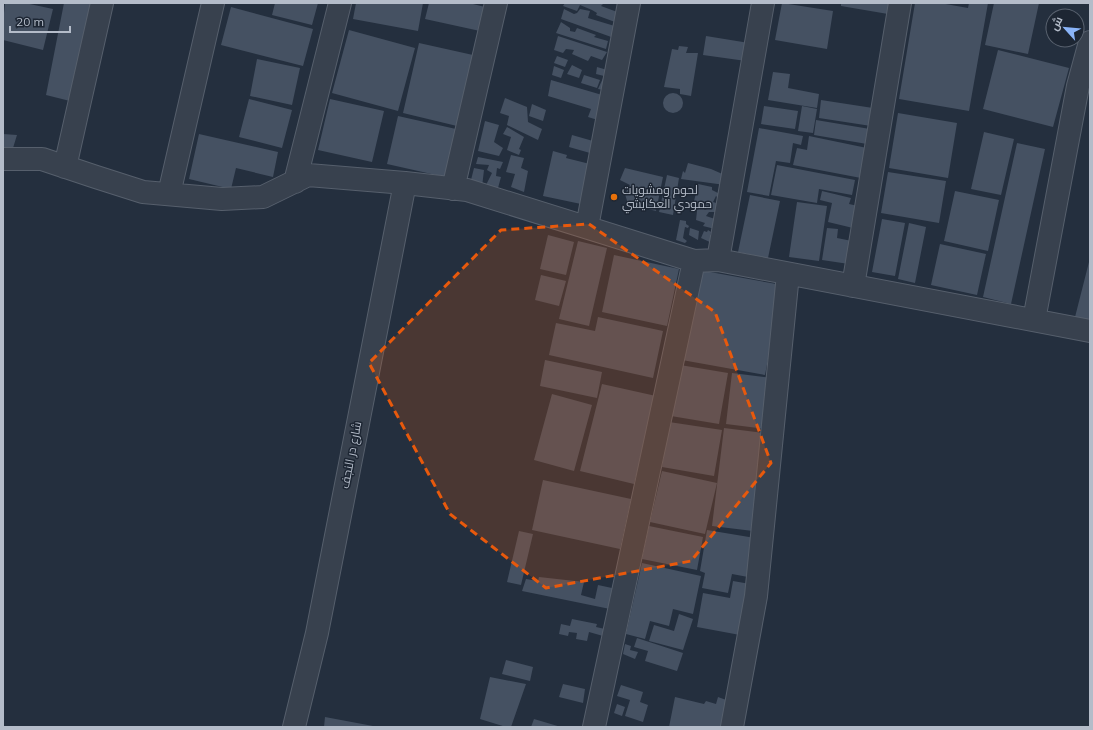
<svg xmlns="http://www.w3.org/2000/svg" width="1093" height="730" font-family="Mulish,Cairo,sans-serif">
	<rect width="100%" height="100%" fill="#242f3e"/>
	<path fill="#455162" d="M 5,3 L 25,3 L 53,9 L 43,50 L 3,40 L 3,23 Z
		M 64,3 L 96,3 L 74,102 L 46,95 Z
		M 275,3 L 318,3 L 312,25 L 272,15 Z
		M 356,3 L 423,3 L 418,31 L 353,19 Z
		M 429,3 L 469,3 L 485,7 L 480,31 L 425,19 Z
		M 565,3 L 600,3 L 603,4 L 601,6 L 620,13 L 615,22 L 596,15 L 597,13 L 592,10 L 580,5 L 577,11 L 563,6 Z
		M 782,3 L 833,11 L 827,49 L 775,40 Z
		M 841,3 L 890,3 L 888,14 L 841,6 Z
		M 915,3 L 940,3 L 968,8 L 969,3 L 988,3 L 969,111 L 899,99 Z
		M 994,3 L 1039,3 L 1028,54 L 985,45 Z
		M 231,7 L 313,29 L 303,66 L 221,45 Z
		M 564,9 L 574,14 L 577,13 L 580,9 L 590,11 L 588,18 L 618,27 L 614,38 L 561,19 Z
		M 561,22 L 570,28 L 570,31 L 575,32 L 577,28 L 596,35 L 594,37 L 608,41 L 606,49 L 556,33 Z
		M 349,30 L 415,48 L 398,111 L 332,93 Z
		M 558,36 L 607,52 L 602,60 L 591,56 L 588,61 L 572,54 L 574,50 L 566,49 L 563,53 L 554,50 Z
		M 706,36 L 749,43 L 746,61 L 703,55 Z
		M 419,43 L 473,55 L 457,126 L 403,113 Z
		M 679,46 L 688,47 L 686,53 L 698,53 L 691,96 L 680,94 L 680,89 L 664,87 L 672,49 L 678,50 Z
		M 998,50 L 1069,68 L 1053,127 L 983,109 Z
		M 557,56 L 568,60 L 565,67 L 554,63 Z
		M 257,59 L 300,68 L 292,105 L 250,96 Z
		M 572,65 L 582,70 L 579,78 L 567,74 Z
		M 554,66 L 564,70 L 561,78 L 552,75 Z
		M 597,67 L 614,72 L 609,91 L 598,89 L 604,76 L 596,74 Z
		M 773,72 L 790,74 L 788,88 L 819,94 L 817,108 L 768,100 Z
		M 584,75 L 600,80 L 597,88 L 581,83 Z
		M 551,80 L 609,97 L 601,121 L 588,117 L 591,109 L 548,96 Z
		M663 103a10 10 0 1 1 20 0a10 10 0 1 1-20 0Z
		M 505,98 L 527,107 L 528,122 L 542,129 L 538,140 L 507,125 L 509,116 L 500,113 Z
		M 249,99 L 292,110 L 282,148 L 239,137 Z
		M 330,99 L 384,111 L 372,162 L 318,150 Z
		M 821,100 L 873,108 L 871,126 L 819,118 Z
		M 532,104 L 546,110 L 543,121 L 529,116 Z
		M 764,106 L 798,111 L 795,129 L 761,124 Z
		M 802,106 L 817,109 L 813,133 L 798,131 Z
		M 898,113 L 957,123 L 948,178 L 889,168 Z
		M 398,116 L 456,129 L 445,177 L 387,164 Z
		M 816,120 L 870,129 L 867,144 L 814,135 Z
		M 485,121 L 499,125 L 494,142 L 503,148 L 499,156 L 478,151 Z
		M 507,127 L 524,137 L 519,149 L 521,150 L 519,155 L 507,150 L 511,137 L 503,134 Z
		M 759,128 L 803,136 L 801,145 L 793,143 L 790,163 L 776,161 L 769,196 L 747,192 Z
		M 984,132 L 1014,139 L 1001,195 L 971,189 Z
		M 3,134 L 17,135 L 13,148 L 3,147 Z
		M 199,134 L 278,152 L 273,177 L 236,168 L 231,189 L 189,179 Z
		M 572,135 L 600,143 L 597,155 L 569,147 Z
		M 809,136 L 867,148 L 861,178 L 793,165 L 797,148 L 807,150 Z
		M 1017,143 L 1045,149 L 1011,304 L 983,297 Z
		M 553,151 L 567,155 L 566,158 L 590,164 L 581,204 L 543,196 Z
		M 511,155 L 524,158 L 521,168 L 528,171 L 524,192 L 511,187 L 515,174 L 506,172 Z
		M 478,157 L 503,162 L 500,169 L 497,168 L 496,176 L 501,177 L 498,188 L 486,185 L 492,173 L 487,170 L 489,165 L 476,164 Z
		M 688,163 L 711,169 L 727,176 L 725,185 L 681,179 L 683,171 L 685,173 Z
		M 777,165 L 855,180 L 852,195 L 819,189 L 817,203 L 771,195 Z
		M 474,168 L 484,170 L 482,187 L 470,184 Z
		M 625,168 L 663,177 L 656,211 L 628,204 L 625,194 L 630,185 L 620,180 Z
		M 888,172 L 946,181 L 939,223 L 881,213 Z
		M 667,175 L 679,178 L 673,215 L 659,212 Z
		M 698,184 L 712,187 L 712,190 L 720,194 L 718,198 L 716,196 L 713,202 L 719,204 L 715,212 L 709,212 L 706,216 L 718,220 L 715,229 L 703,226 L 705,223 L 696,220 L 697,211 L 692,210 Z
		M 822,191 L 851,198 L 849,204 L 858,206 L 853,228 L 828,222 L 832,203 L 820,200 Z
		M 955,191 L 999,200 L 988,251 L 944,241 Z
		M 750,195 L 780,201 L 768,258 L 738,252 Z
		M 797,202 L 827,206 L 819,261 L 789,257 Z
		M 882,219 L 905,223 L 895,276 L 872,272 Z
		M 680,220 L 686,221 L 686,224 L 689,226 L 688,228 L 685,227 L 683,238 L 687,241 L 685,243 L 676,240 Z
		M 909,223 L 926,227 L 915,283 L 898,279 Z
		M 690,228 L 699,231 L 698,240 L 689,235 Z
		M 827,228 L 838,229 L 837,238 L 852,241 L 849,264 L 822,260 Z
		M 708,230 L 711,232 L 710,235 L 712,236 L 712,243 L 701,238 L 704,231 L 707,232 Z
		M 548,235 L 574,242 L 566,275 L 540,269 Z
		M 578,241 L 607,248 L 589,326 L 559,319 Z
		M 940,244 L 986,254 L 977,295 L 931,285 Z
		M 614,255 L 679,269 L 667,326 L 602,312 Z
		M 1089,262 L 1090,262 L 1090,325 L 1074,321 Z
		M 699,270 L 782,285 L 765,375 L 682,360 Z
		M 541,275 L 566,281 L 559,306 L 535,300 Z
		M 598,317 L 663,331 L 653,378 L 549,355 L 556,323 L 595,331 Z
		M 545,360 L 602,372 L 597,398 L 540,386 Z
		M 680,365 L 728,373 L 719,424 L 671,416 Z
		M 732,373 L 773,378 L 766,429 L 726,424 Z
		M 602,384 L 656,396 L 634,484 L 580,471 Z
		M 552,394 L 592,405 L 574,471 L 534,460 Z
		M 669,422 L 722,430 L 714,476 L 662,467 Z
		M 724,428 L 765,433 L 753,531 L 712,526 Z
		M 662,471 L 717,483 L 705,534 L 650,522 Z
		M 543,480 L 631,499 L 620,549 L 532,530 Z
		M 649,526 L 703,537 L 697,570 L 642,559 Z
		M 707,530 L 755,538 L 748,577 L 732,574 L 728,593 L 702,588 L 705,573 L 700,571 Z
		M 519,531 L 533,534 L 521,585 L 507,582 Z
		M 642,563 L 701,576 L 693,614 L 673,609 L 669,626 L 650,621 L 645,639 L 626,634 Z
		M 539,577 L 584,582 L 581,595 L 595,599 L 598,585 L 612,588 L 610,609 L 522,591 L 526,579 L 538,581 Z
		M 733,581 L 750,584 L 740,635 L 697,627 L 703,593 L 730,598 Z
		M 679,614 L 693,619 L 683,650 L 649,641 L 654,625 L 674,631 Z
		M 572,619 L 597,624 L 596,627 L 605,629 L 603,636 L 589,632 L 587,641 L 576,639 L 577,633 L 569,632 L 568,636 L 559,634 L 561,624 L 570,626 Z
		M 637,638 L 683,653 L 677,671 L 645,661 L 648,651 L 634,647 Z
		M 625,644 L 631,646 L 630,650 L 638,652 L 635,659 L 623,654 Z
		M 506,660 L 533,667 L 530,681 L 502,674 Z
		M 490,677 L 526,684 L 511,727 L 506,727 L 480,719 Z
		M 563,684 L 585,689 L 583,703 L 559,697 Z
		M 621,685 L 643,692 L 640,702 L 648,705 L 643,722 L 625,716 L 630,700 L 617,696 Z
		M 675,697 L 704,704 L 706,701 L 716,704 L 718,697 L 729,701 L 728,727 L 669,727 Z
		M 617,704 L 625,707 L 622,716 L 614,713 Z
		M 325,717 L 373,726 L 373,727 L 324,727 Z
		M 534,719 L 561,727 L 531,727 Z"/>
	<g fill="none" stroke-linecap="round" stroke-linejoin="round">
		<g stroke="#565f6c" stroke-width="24">
			<path id="street" d="M 3,159 L 42,159 L 96,177 L 143,192 L 222,199 L 263,197 L 308,175 L 405,183 L 467,190 L 694,261
				M 65,167 L 102,3
				M 295,182 L 340,3
				M 453,189 L 496,3
				M 169,194 L 213,3
				M 587,227 L 629,3
				M 718,260 L 763,3
				M 853,286 L 900,3
				M 1034,320 L 1078,86 L 1090,42
				M 294,727 L 317,633 L 405,183
				M 594,727 L 694,261 L 718,260 L 1090,331
				M 732,727 L 756,596 L 788,274"/>
		</g>
		<use href="#street" stroke="#38414e" stroke-width="22"/>
	</g>
	<path fill="#e8590c" fill-opacity="0.2" stroke="#e8590c" stroke-width="3" stroke-dasharray="8 5" stroke-linejoin="round" d="M 589,224 L 715,312 L 771,463 L 691,561 L 546,588 L 450,514 L 369,363 L 501,230 Z"/>
	<circle fill="#e8710a" stroke="#1d2633" stroke-width="1.5" cx="614" cy="197" r="4"/>
	<g text-anchor="middle" stroke-width="3" stroke-linejoin="round" paint-order="stroke">
		<g font-size="12" fill="#b4bcc9" stroke="#1d2633" text-anchor="start">
			<text x="622" y="194">لحوم ومشويات<tspan x="622" dy="14">حمودي العكايشي</tspan></text>
		</g>
		<g font-size="12" fill="#b4bcc9" stroke="#1d2633">
			<text transform="translate(351 455) rotate(-79)" y="4">شارع در النجف</text>
		</g>
	</g>
	<rect width="1093" height="730" fill="none" stroke="#b4bcc9" stroke-width="8"/>
	<g transform="translate(1065 28) rotate(297)"><circle r="19" fill="#1d2633" stroke="#59626f"/>
	<path d="M0-3L7 15L0 10L-7 15Z" fill="#8ab4f8"/>
	<text y="-6" font-size="11" font-weight="bold" text-anchor="middle" fill="#b4bcc9">ش</text>
	</g>
	<path d="M10 26v6h60v-6" fill="none" stroke="#b4bcc9" stroke-width="2"/>
	<text x="16" y="26" font-size="12" fill="#b4bcc9" stroke="#1d2633" stroke-width="3" paint-order="stroke">20 m</text>
</svg>
